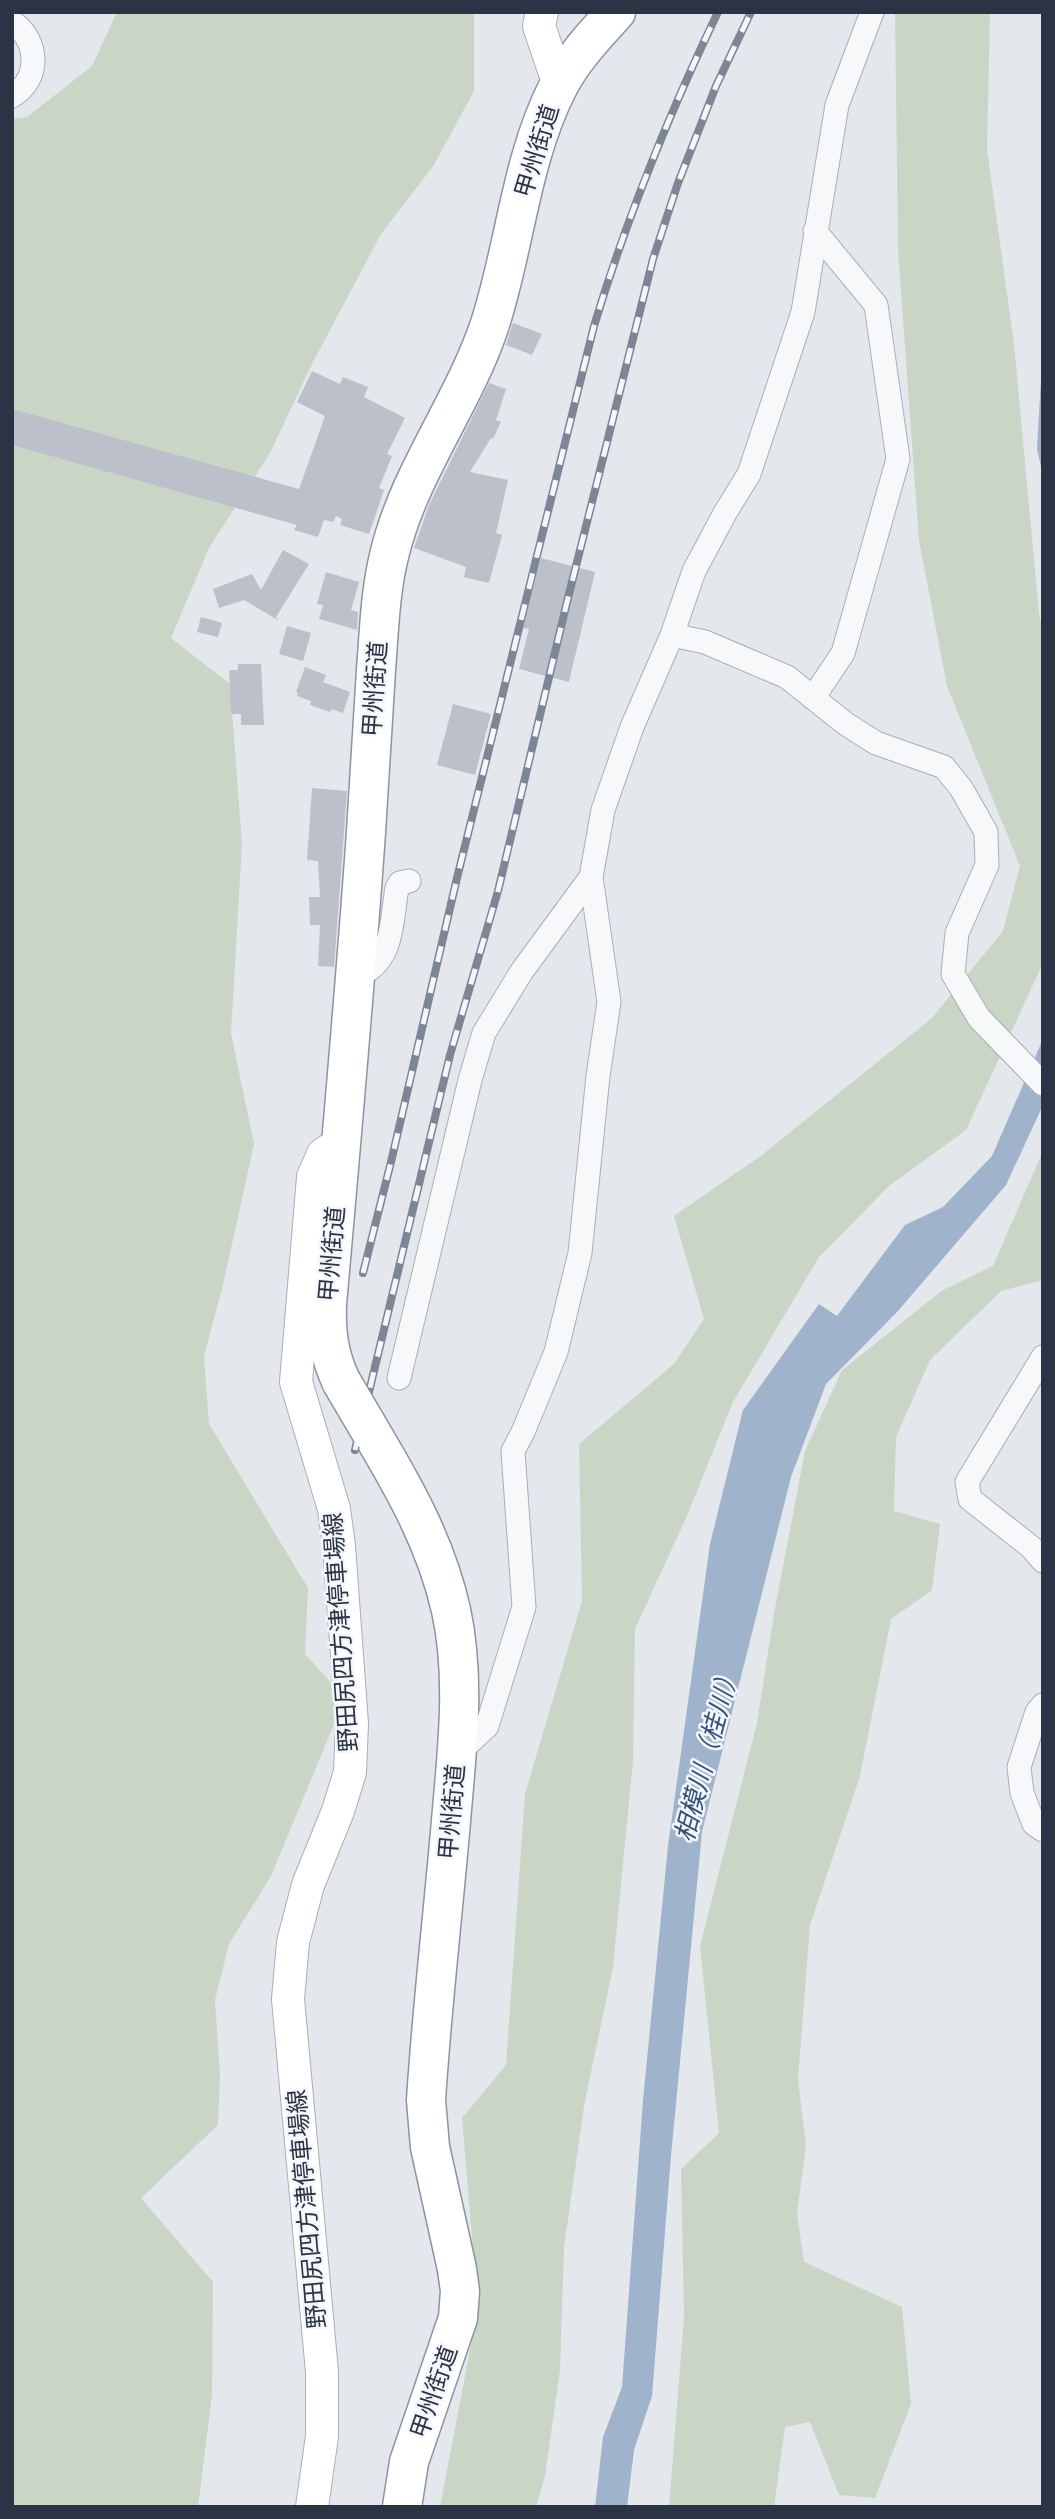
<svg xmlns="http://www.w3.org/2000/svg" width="1055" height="2519" font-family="'Sofia Sans Condensed','Noto Sans JP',sans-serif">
	<rect width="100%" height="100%" fill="#e4e7ec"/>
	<path fill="#c9d6c5" d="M 117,12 L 474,12 L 474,91 L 434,165 L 381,234 L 312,364 L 270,453 L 209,548 L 171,638 L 230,684 L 242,844 L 231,1033 L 254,1144 L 223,1285 L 204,1356 L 209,1424 L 308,1588 L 305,1654 L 345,1698 L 271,1876 L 229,1944 L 215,2000 L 220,2076 L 218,2125 L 141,2198 L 213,2282 L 212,2395 L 198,2507 L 12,2507 L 12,119 L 27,117 L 92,66 Z
		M 895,12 L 990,12 L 987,149 L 1014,344 L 1039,613 L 1043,634 L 1043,963 L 966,1130 L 889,1186 L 819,1257 L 733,1402 L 686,1518 L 635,1629 L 633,1761 L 613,1967 L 584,2106 L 564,2248 L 560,2370 L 545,2476 L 536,2507 L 440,2507 L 478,2308 L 462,2118 L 506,2065 L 525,1794 L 582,1601 L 579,1444 L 674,1364 L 704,1319 L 674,1216 L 762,1155 L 932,1018 L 1003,931 L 1020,866 L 947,686 L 919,541 L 898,250 Z
		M 1043,1151 L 1043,1280 L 1001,1291 L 930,1360 L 896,1437 L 894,1511 L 940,1524 L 932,1590 L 891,1619 L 860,1776 L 810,1925 L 798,2079 L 806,2146 L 797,2214 L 804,2262 L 902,2307 L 911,2404 L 875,2498 L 839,2495 L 810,2422 L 785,2427 L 774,2507 L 669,2507 L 684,2317 L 681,2169 L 719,2133 L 700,1946 L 757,1723 L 774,1614 L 805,1451 L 842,1370 L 943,1290 L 993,1266 Z"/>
	<path fill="#9fb4cc" d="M 1043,344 L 1043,476 L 1037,449 Z
		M 1043,1039 L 1043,1105 L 1006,1185 L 898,1311 L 826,1384 L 791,1477 L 702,1832 L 671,2156 L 652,2396 L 634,2450 L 627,2507 L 595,2507 L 603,2437 L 622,2387 L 643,2100 L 668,1846 L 710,1544 L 743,1410 L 819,1304 L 837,1316 L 905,1225 L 943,1207 L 992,1156 Z"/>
	<path fill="#bbc0ca" d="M 513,323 L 542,334 L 532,355 L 506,345 Z
		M 312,371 L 340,384 L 343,377 L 368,387 L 364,397 L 405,418 L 387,454 L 392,456 L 379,488 L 384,490 L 369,534 L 340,525 L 342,519 L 336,516 L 333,522 L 324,520 L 318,537 L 294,530 L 297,525 L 12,445 L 12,409 L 299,489 L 325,416 L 297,402 Z
		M 489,383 L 506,389 L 496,420 L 501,422 L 493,439 L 491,438 L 470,472 L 508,480 L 496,533 L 502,535 L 489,583 L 464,577 L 466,567 L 414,548 L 429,505 Z
		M 283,550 L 309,564 L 276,617 L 278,620 L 244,600 L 219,608 L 213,589 L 252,574 L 261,590 Z
		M 541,558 L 595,572 L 569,682 L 519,669 L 529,629 L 523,628 Z
		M 326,572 L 359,582 L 351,610 L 358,612 L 357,630 L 319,619 L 323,605 L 317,604 Z
		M 201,617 L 222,623 L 218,637 L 197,632 Z
		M 287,626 L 311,633 L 303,661 L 279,654 Z
		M 238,664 L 261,664 L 264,725 L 241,725 L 241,714 L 231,714 L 229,670 L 238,670 Z
		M 305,667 L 326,675 L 323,682 L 350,692 L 343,713 L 332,709 L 330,712 L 310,705 L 311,701 L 297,696 L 298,693 L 296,692 Z
		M 453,704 L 491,714 L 475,775 L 437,765 Z
		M 312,788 L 347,791 L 334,967 L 318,966 L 320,925 L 310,925 L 309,897 L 320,897 L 318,861 L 307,860 Z"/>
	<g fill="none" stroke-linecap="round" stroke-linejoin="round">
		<g stroke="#a9aeb7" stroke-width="25">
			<path id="street" d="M 12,22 C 39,40 41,79 12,96
				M 672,635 L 705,642 L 787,677 L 846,724 L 876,743 L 944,767 L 961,788 L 986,832 L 987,865 L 957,933 L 953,974 L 979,1018 L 1043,1084
				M 813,698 L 843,653 L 898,459 L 876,305 L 815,231
				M 356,976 C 394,963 391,922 397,888 L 400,883 L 409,881
				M 1043,1357 L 967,1482 L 970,1499 L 1031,1547 L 1043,1561
				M 399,1378 L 470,1080 L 484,1033 L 522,971 L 591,877
				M 1043,1705 L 1037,1712 L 1019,1767 L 1022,1793 L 1034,1824 L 1043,1830
				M 457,1754 L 487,1726 L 524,1607 L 513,1451 L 523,1432 L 556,1352 L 580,1253 L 598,1076 L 609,1002 L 591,877 L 603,810 L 632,727 L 672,635 L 694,571 L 725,513 L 749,474 L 803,312 L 837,105 L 872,12"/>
		</g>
		<g stroke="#a9aeb7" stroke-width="34">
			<path id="secondary" d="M 542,12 L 539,26 L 559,85
				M 312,2507 L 322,2436 L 322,2372 L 288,1999 L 293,1942 L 308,1885 L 338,1811 L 350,1772 L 352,1724 L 339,1546 L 334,1509 L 296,1382 L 313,1177 L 323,1154 L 342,1142"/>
		</g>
		<g stroke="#8b94a3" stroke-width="41">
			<path id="highway" d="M 341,1381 C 329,1355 326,1333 327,1304 C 341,1147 355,990 366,832 C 369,778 373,724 376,670 C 379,632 380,593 389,556 C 408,474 462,406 489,327 C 515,249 520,161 558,87 C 572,59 595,35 616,12
				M 371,1432 C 405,1489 436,1544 451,1610 C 466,1679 457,1750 451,1821 C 443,1914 432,2007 426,2100 L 430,2147 L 457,2269 L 460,2291 L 458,2318 L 409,2462 L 402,2507"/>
		</g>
		<use href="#street" stroke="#f7f8fa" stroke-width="23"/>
		<use href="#secondary" stroke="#fff" stroke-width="32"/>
		<use href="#highway" stroke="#fff" stroke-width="38"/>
		<g stroke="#7d8696" stroke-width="8">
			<path id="rail" d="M 363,1273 L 391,1162 L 457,878 L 594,326 C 627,217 669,114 718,12
				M 355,1450 L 450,1055 L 498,891 L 567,602 L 653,259 L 678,183 L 716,86 L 751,12"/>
		</g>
		<use href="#rail" stroke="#f4f6f9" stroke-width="5" stroke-dasharray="16" stroke-linecap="butt"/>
		<g stroke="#8b94a3" stroke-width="41" stroke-linecap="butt">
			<path id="highway-bridge" d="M 341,1381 L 371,1432"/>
		</g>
		<use href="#highway-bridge" stroke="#fff" stroke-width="38"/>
	</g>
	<g text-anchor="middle" stroke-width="5" stroke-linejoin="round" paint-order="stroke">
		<g font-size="24" fill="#2b3445" stroke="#f4f6f9">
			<text transform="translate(537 151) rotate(-73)" y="8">甲州街道</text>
			<text transform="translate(375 689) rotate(-86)" y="8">甲州街道</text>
			<text transform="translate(332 1254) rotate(-85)" y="8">甲州街道</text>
			<text transform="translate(341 1632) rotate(-94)" y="8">野田尻四方津停車場線</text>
			<text transform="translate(452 1812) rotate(-85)" y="8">甲州街道</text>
			<text transform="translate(307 2209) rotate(-95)" y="8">野田尻四方津停車場線</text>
			<text transform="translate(434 2392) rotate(-71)" y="8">甲州街道</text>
		</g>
		<g font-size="26" font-style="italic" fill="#34527a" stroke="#f4f6f9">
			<text transform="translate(707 1753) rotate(-75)" y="9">相模川（桂川）</text>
		</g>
	</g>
	<rect width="1055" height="2519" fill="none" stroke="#2b3445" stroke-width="28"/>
</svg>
